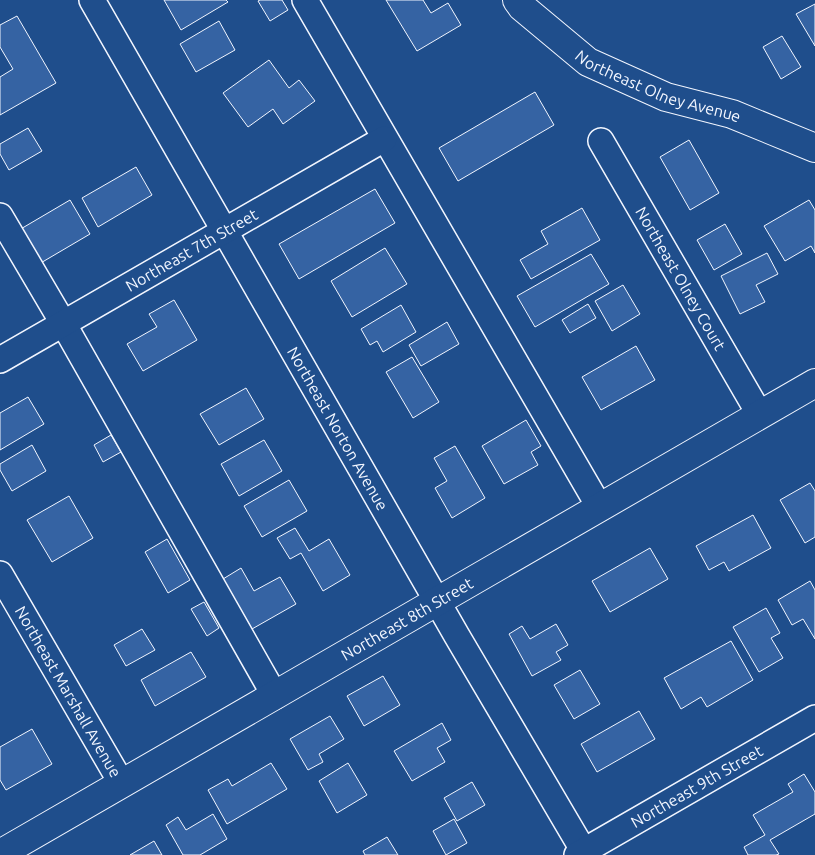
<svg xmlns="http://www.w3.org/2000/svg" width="815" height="855" font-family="Ubuntu,sans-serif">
	<rect width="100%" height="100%" fill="#1f4e8c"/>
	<path fill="#3563a3" stroke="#f2f6ff" d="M 164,0 L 226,0 L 228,2 L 181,30 Z
		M 260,0 L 282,0 L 288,10 L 270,21 L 258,1 Z
		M 386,0 L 423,0 L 431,13 L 448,3 L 461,25 L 417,51 Z
		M 815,4 L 815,46 L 796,14 Z
		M 17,16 L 56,83 L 0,115 L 0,77 L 13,69 L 0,47 L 0,25 Z
		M 219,21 L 235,50 L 196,72 L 180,44 Z
		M 782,36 L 801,67 L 781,79 L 763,47 Z
		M 269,60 L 289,88 L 299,80 L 315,101 L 283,124 L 273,109 L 248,127 L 223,93 Z
		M 535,92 L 554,125 L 458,181 L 439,148 Z
		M 28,128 L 42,151 L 9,170 L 0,154 L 0,144 Z
		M 689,140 L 719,193 L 690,210 L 660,157 Z
		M 136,167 L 152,195 L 98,227 L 82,198 Z
		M 375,189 L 395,223 L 299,279 L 279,244 Z
		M 70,200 L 90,234 L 39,264 L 19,230 Z
		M 809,200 L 815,210 L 815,253 L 811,246 L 785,261 L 764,226 Z
		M 582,208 L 600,240 L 531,279 L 520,260 L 548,244 L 541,231 Z
		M 725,224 L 742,254 L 714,270 L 697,240 Z
		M 385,248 L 407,284 L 352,317 L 331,281 Z
		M 767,253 L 778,274 L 756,285 L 765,302 L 740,314 L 721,276 Z
		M 591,254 L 609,284 L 535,327 L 517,296 Z
		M 623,285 L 640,314 L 612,331 L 595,301 Z
		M 174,300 L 197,340 L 143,371 L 127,344 L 157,327 L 149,314 Z
		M 588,304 L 596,318 L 570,333 L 562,320 Z
		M 401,305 L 416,332 L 383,352 L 377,341 L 370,345 L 361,329 Z
		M 447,322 L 459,344 L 421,366 L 409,345 Z
		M 636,346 L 655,380 L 601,410 L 582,377 Z
		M 412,357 L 439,402 L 413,418 L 386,372 Z
		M 246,388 L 264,419 L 219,445 L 200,414 Z
		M 28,397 L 44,424 L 0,450 L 0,413 Z
		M 526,420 L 541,446 L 531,452 L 538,465 L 504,484 L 482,446 Z
		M 111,435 L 121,452 L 103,462 L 94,445 Z
		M 264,440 L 282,471 L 239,496 L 221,464 Z
		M 32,445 L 46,471 L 12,491 L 0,470 L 0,464 Z
		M 455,446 L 485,498 L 452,518 L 435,488 L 447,481 L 434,458 Z
		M 289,480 L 307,511 L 262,537 L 244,506 Z
		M 810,483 L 815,491 L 815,537 L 805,543 L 780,500 Z
		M 69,496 L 93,538 L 52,562 L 27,520 Z
		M 753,515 L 771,548 L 729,571 L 724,562 L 709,570 L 696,546 Z
		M 295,528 L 309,551 L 329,539 L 350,575 L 323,591 L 301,553 L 290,559 L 277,538 Z
		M 167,539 L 190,580 L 168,593 L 145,552 Z
		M 650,548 L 668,579 L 610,612 L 592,581 Z
		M 241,568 L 254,591 L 280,577 L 296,604 L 252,629 L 223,579 Z
		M 810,581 L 815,590 L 815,639 L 803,619 L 792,625 L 778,600 Z
		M 204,602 L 219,628 L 207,636 L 191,609 Z
		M 766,608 L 780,633 L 771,638 L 783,658 L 759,672 L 733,627 Z
		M 556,624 L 568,645 L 556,652 L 561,660 L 532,676 L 509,634 L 522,626 L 530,639 Z
		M 142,629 L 155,650 L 126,666 L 114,645 Z
		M 731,641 L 753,680 L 707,707 L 701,697 L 681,709 L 664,678 Z
		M 191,652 L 206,677 L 155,706 L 141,680 Z
		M 580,670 L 600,704 L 574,719 L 554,685 Z
		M 383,676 L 400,705 L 364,726 L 347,696 Z
		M 639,711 L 655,739 L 597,772 L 581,744 Z
		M 330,716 L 344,739 L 319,754 L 323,762 L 308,770 L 290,739 Z
		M 442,723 L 451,740 L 437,748 L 445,762 L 412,781 L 394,751 Z
		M 32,729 L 52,764 L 6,790 L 0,780 L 0,747 Z
		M 271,763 L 287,789 L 227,824 L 208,790 L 228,779 L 232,786 Z
		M 348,763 L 367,795 L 337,813 L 319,781 Z
		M 804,774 L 815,792 L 815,814 L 770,840 L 779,854 L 776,855 L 748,855 L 744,847 L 765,835 L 753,815 L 793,792 L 788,784 Z
		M 472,782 L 485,805 L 457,821 L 444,798 Z
		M 213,814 L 227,839 L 200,855 L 183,855 L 166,825 L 178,817 L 186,830 Z
		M 454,819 L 467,843 L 446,855 L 433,831 Z
		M 387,837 L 398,855 L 365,855 L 363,851 Z
		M 154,841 L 162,855 L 130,855 Z"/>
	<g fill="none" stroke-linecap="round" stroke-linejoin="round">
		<g stroke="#f2f6ff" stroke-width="28">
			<g id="minor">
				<path id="s1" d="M 92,0 L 457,636 L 586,855"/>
				<path d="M 305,0 L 600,508"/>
				<path id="s2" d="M 601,141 L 760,415"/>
				<path d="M 0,216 L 63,323 L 275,696"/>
				<path id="s3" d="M 0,360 L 384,139"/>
				<path id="s4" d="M 0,574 L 122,784"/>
				<path id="s5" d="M 577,855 L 815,718"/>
			</g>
		</g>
		<g stroke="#f2f6ff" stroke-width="30">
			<g id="major">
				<path id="s6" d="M 517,0 L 522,7 L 588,62 L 666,97 L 732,114 L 815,148"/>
				<path id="s7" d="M 0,854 L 815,383"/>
			</g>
		</g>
		<use href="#minor" stroke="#1f4e8c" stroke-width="25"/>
		<use href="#major" stroke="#1f4e8c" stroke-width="28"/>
	</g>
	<g text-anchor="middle" stroke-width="4" stroke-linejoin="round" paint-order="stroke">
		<g font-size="16" fill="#f2f6ff" stroke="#1f4e8c">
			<text dy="6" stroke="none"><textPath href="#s6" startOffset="169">Northeast Olney Avenue</textPath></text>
			<text dy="6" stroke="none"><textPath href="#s3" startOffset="221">Northeast 7th Street</textPath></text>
			<text dy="6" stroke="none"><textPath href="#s2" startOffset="159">Northeast Olney Court</textPath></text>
			<text dy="6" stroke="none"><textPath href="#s1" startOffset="494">Northeast Norton Avenue</textPath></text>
			<text dy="6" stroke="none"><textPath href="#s7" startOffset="470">Northeast 8th Street</textPath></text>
			<text dy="6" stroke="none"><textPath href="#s4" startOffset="136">Northeast Marshall Avenue</textPath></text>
			<text dy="6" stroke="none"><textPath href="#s5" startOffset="138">Northeast 9th Street</textPath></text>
		</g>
	</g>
</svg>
